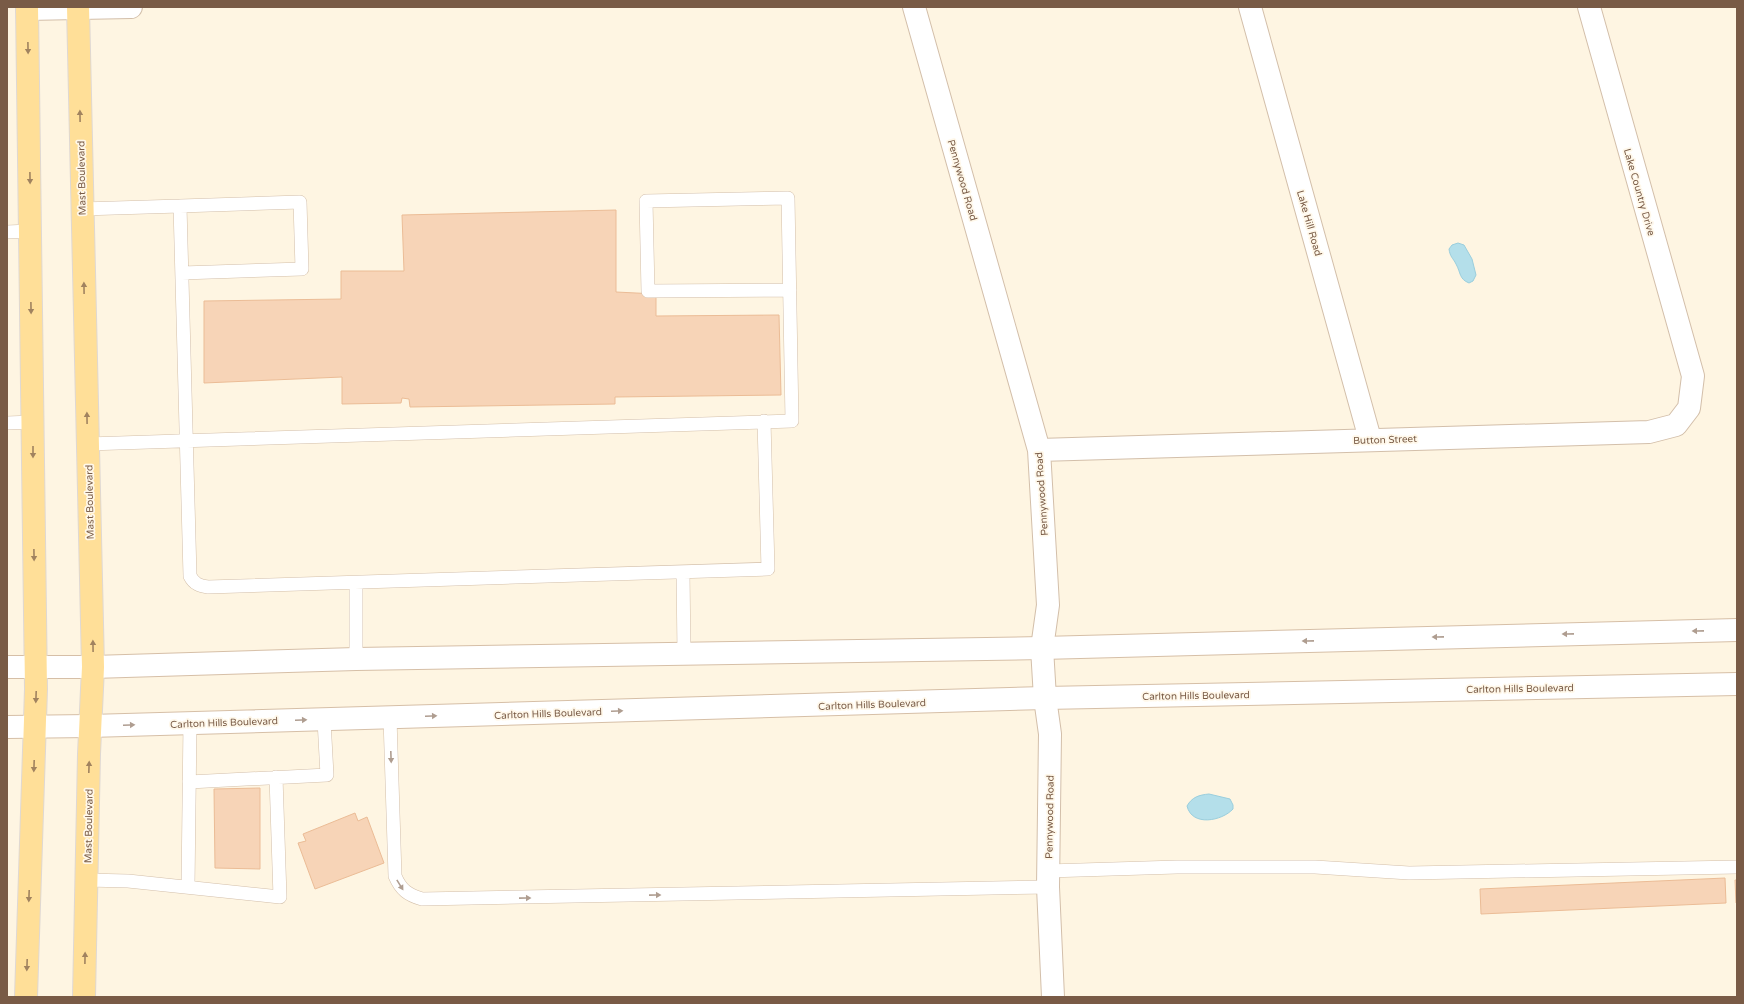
<svg xmlns="http://www.w3.org/2000/svg" width="1744" height="1004" font-family="'Varela Round',sans-serif">
	<rect width="100%" height="100%" fill="#fef5e2"/>
	<path fill="#b4dfea" stroke="#9acedd" d="M 1458,243 L 1464,245 L 1472,259 L 1476,275 L 1473,281 L 1469,283 C 1459,279 1461,273 1456,264 C 1453,258 1450,257 1449,249 L 1452,245 Z
		M 1209,794 L 1230,799 L 1233,805 L 1233,809 C 1222,821 1192,827 1187,806 C 1192,797 1199,795 1209,794 Z"/>
	<path fill="#f7d4b7" stroke="#ebbc96" d="M 616,210 L 616,292 L 656,294 L 656,316 L 779,315 L 781,395 L 615,397 L 615,404 L 410,407 L 409,399 L 402,398 L 401,403 L 342,404 L 342,377 L 204,383 L 204,301 L 341,299 L 341,271 L 404,271 L 402,215 Z
		M 260,788 L 260,869 L 215,868 L 214,789 Z
		M 355,813 L 358,821 L 367,817 L 384,863 L 315,889 L 298,843 L 306,841 L 303,834 Z
		M 1725,878 L 1726,903 L 1481,914 L 1480,889 Z
		M 1735,880 L 1737,880 L 1737,903 L 1736,903 Z"/>
	<g fill="none" stroke-linecap="round" stroke-linejoin="round">
		<g stroke="#d3bfaa" stroke-width="14">
			<path id="lane" d="M 180,206 L 300,202 L 302,269 L 182,273
				M 82,209 L 180,206 L 190,576 C 194,584 200,586 208,587 L 768,569 L 764,421
				M 7,232 L 30,231
				M 7,423 L 33,422
				M 88,444 L 792,421 L 788,198 L 646,201 L 648,291 L 790,290
				M 683,572 L 684,654
				M 356,583 L 356,659
				M 390,718 L 395,876 C 401,890 408,895 422,899 L 1048,887
				M 189,782 L 327,775 L 324,720
				M 1048,871 L 1177,867 L 1315,867 L 1409,873 L 1737,867
				M 86,880 L 128,881 L 280,897 L 276,777
				M 188,887 L 190,723"/>
		</g>
		<g stroke="#d3bfaa" stroke-width="24">
			<path id="street" d="M 914,7 L 1039,450 L 1048,605 L 1042,648 L 1045,698 L 1050,734 L 1048,887 L 1053,997
				M 1250,7 L 1370,439
				M 27,9 L 131,7
				M 1039,450 L 1649,432 L 1676,425 L 1689,408 L 1693,376 L 1589,7"/>
		</g>
		<g stroke="#d6bfa7" stroke-width="24">
			<path id="secondary" d="M 7,667 L 93,667 L 356,659 L 1042,648 L 1737,630
				M 7,727 L 90,726 L 1045,698 L 1737,684"/>
		</g>
		<g stroke="#dfd8d3" stroke-width="24">
			<path id="primary" d="M 78,7 L 93,667 L 89,754 L 84,997
				M 26,997 L 36,689 L 27,7"/>
		</g>
		<use href="#lane" stroke="#fff" stroke-width="13"/>
		<use href="#street" stroke="#fff" stroke-width="22"/>
		<use href="#secondary" stroke="#fff" stroke-width="22"/>
		<use href="#primary" stroke="#ffdf98" stroke-width="22"/>
	</g>
	<defs><path id="oneway-solid" d="M-6-.8H1V-3.2L6.5 0L1 3.2V.8H-6Z"/></defs>
	<g fill="#a1835f">
		<use href="#oneway-solid" transform="translate(28 48) rotate(89)"/>
		<use href="#oneway-solid" transform="translate(80 116) rotate(-91)"/>
		<use href="#oneway-solid" transform="translate(30 178) rotate(89)"/>
		<use href="#oneway-solid" transform="translate(84 288) rotate(-91)"/>
		<use href="#oneway-solid" transform="translate(31 308) rotate(89)"/>
		<use href="#oneway-solid" transform="translate(87 418) rotate(-91)"/>
		<use href="#oneway-solid" transform="translate(33 452) rotate(90)"/>
		<use href="#oneway-solid" transform="translate(34 555) rotate(89)"/>
		<use href="#oneway-solid" transform="translate(93 646) rotate(-91)"/>
		<use href="#oneway-solid" transform="translate(36 697) rotate(92)"/>
		<use href="#oneway-solid" transform="translate(34 766) rotate(92)"/>
		<use href="#oneway-solid" transform="translate(89 767) rotate(-88)"/>
		<use href="#oneway-solid" transform="translate(29 896) rotate(92)"/>
		<use href="#oneway-solid" transform="translate(85 958) rotate(-89)"/>
		<use href="#oneway-solid" transform="translate(27 965) rotate(92)"/>
	</g>
	<g fill="#af9d90">
		<use href="#oneway-solid" transform="translate(1698 631) rotate(179)"/>
		<use href="#oneway-solid" transform="translate(1568 634) rotate(179)"/>
		<use href="#oneway-solid" transform="translate(1438 637) rotate(179)"/>
		<use href="#oneway-solid" transform="translate(1308 641) rotate(179)"/>
		<use href="#oneway-solid" transform="translate(617 711) rotate(-2)"/>
		<use href="#oneway-solid" transform="translate(431 716) rotate(-2)"/>
		<use href="#oneway-solid" transform="translate(301 720) rotate(-2)"/>
		<use href="#oneway-solid" transform="translate(129 725) rotate(-2)"/>
		<use href="#oneway-solid" transform="translate(391 757) rotate(88)"/>
		<use href="#oneway-solid" transform="translate(400 885) rotate(58)"/>
		<use href="#oneway-solid" transform="translate(655 895) rotate(-1)"/>
		<use href="#oneway-solid" transform="translate(525 898) rotate(-1)"/>
	</g>
	<g text-anchor="middle" stroke-width="3.5" stroke-linejoin="round" paint-order="stroke">
		<g font-size="10" fill="#795b46" stroke="#fff8ea">
			<text transform="translate(81 178) rotate(-91)" y="4">Mast Boulevard</text>
			<text transform="translate(963 180) rotate(74)" y="4">Pennywood Road</text>
			<text transform="translate(1640 192) rotate(74)" y="4">Lake Country Drive</text>
			<text transform="translate(1310 223) rotate(74)" y="4">Lake Hill Road</text>
			<text transform="translate(1385 439) rotate(-2)" y="4">Button Street</text>
			<text transform="translate(1041 494) rotate(-94)" y="4">Pennywood Road</text>
			<text transform="translate(89 502) rotate(-91)" y="4">Mast Boulevard</text>
			<text transform="translate(1520 688) rotate(-1)" y="4">Carlton Hills Boulevard</text>
			<text transform="translate(1196 695) rotate(-1)" y="4">Carlton Hills Boulevard</text>
			<text transform="translate(872 704) rotate(-2)" y="4">Carlton Hills Boulevard</text>
			<text transform="translate(548 713) rotate(-2)" y="4">Carlton Hills Boulevard</text>
			<text transform="translate(224 722) rotate(-2)" y="4">Carlton Hills Boulevard</text>
			<text transform="translate(1049 817) rotate(-89)" y="4">Pennywood Road</text>
			<text transform="translate(88 826) rotate(-89)" y="4">Mast Boulevard</text>
		</g>
	</g>
	<rect width="1744" height="1004" fill="none" stroke="#795b46" stroke-width="16"/>
</svg>
